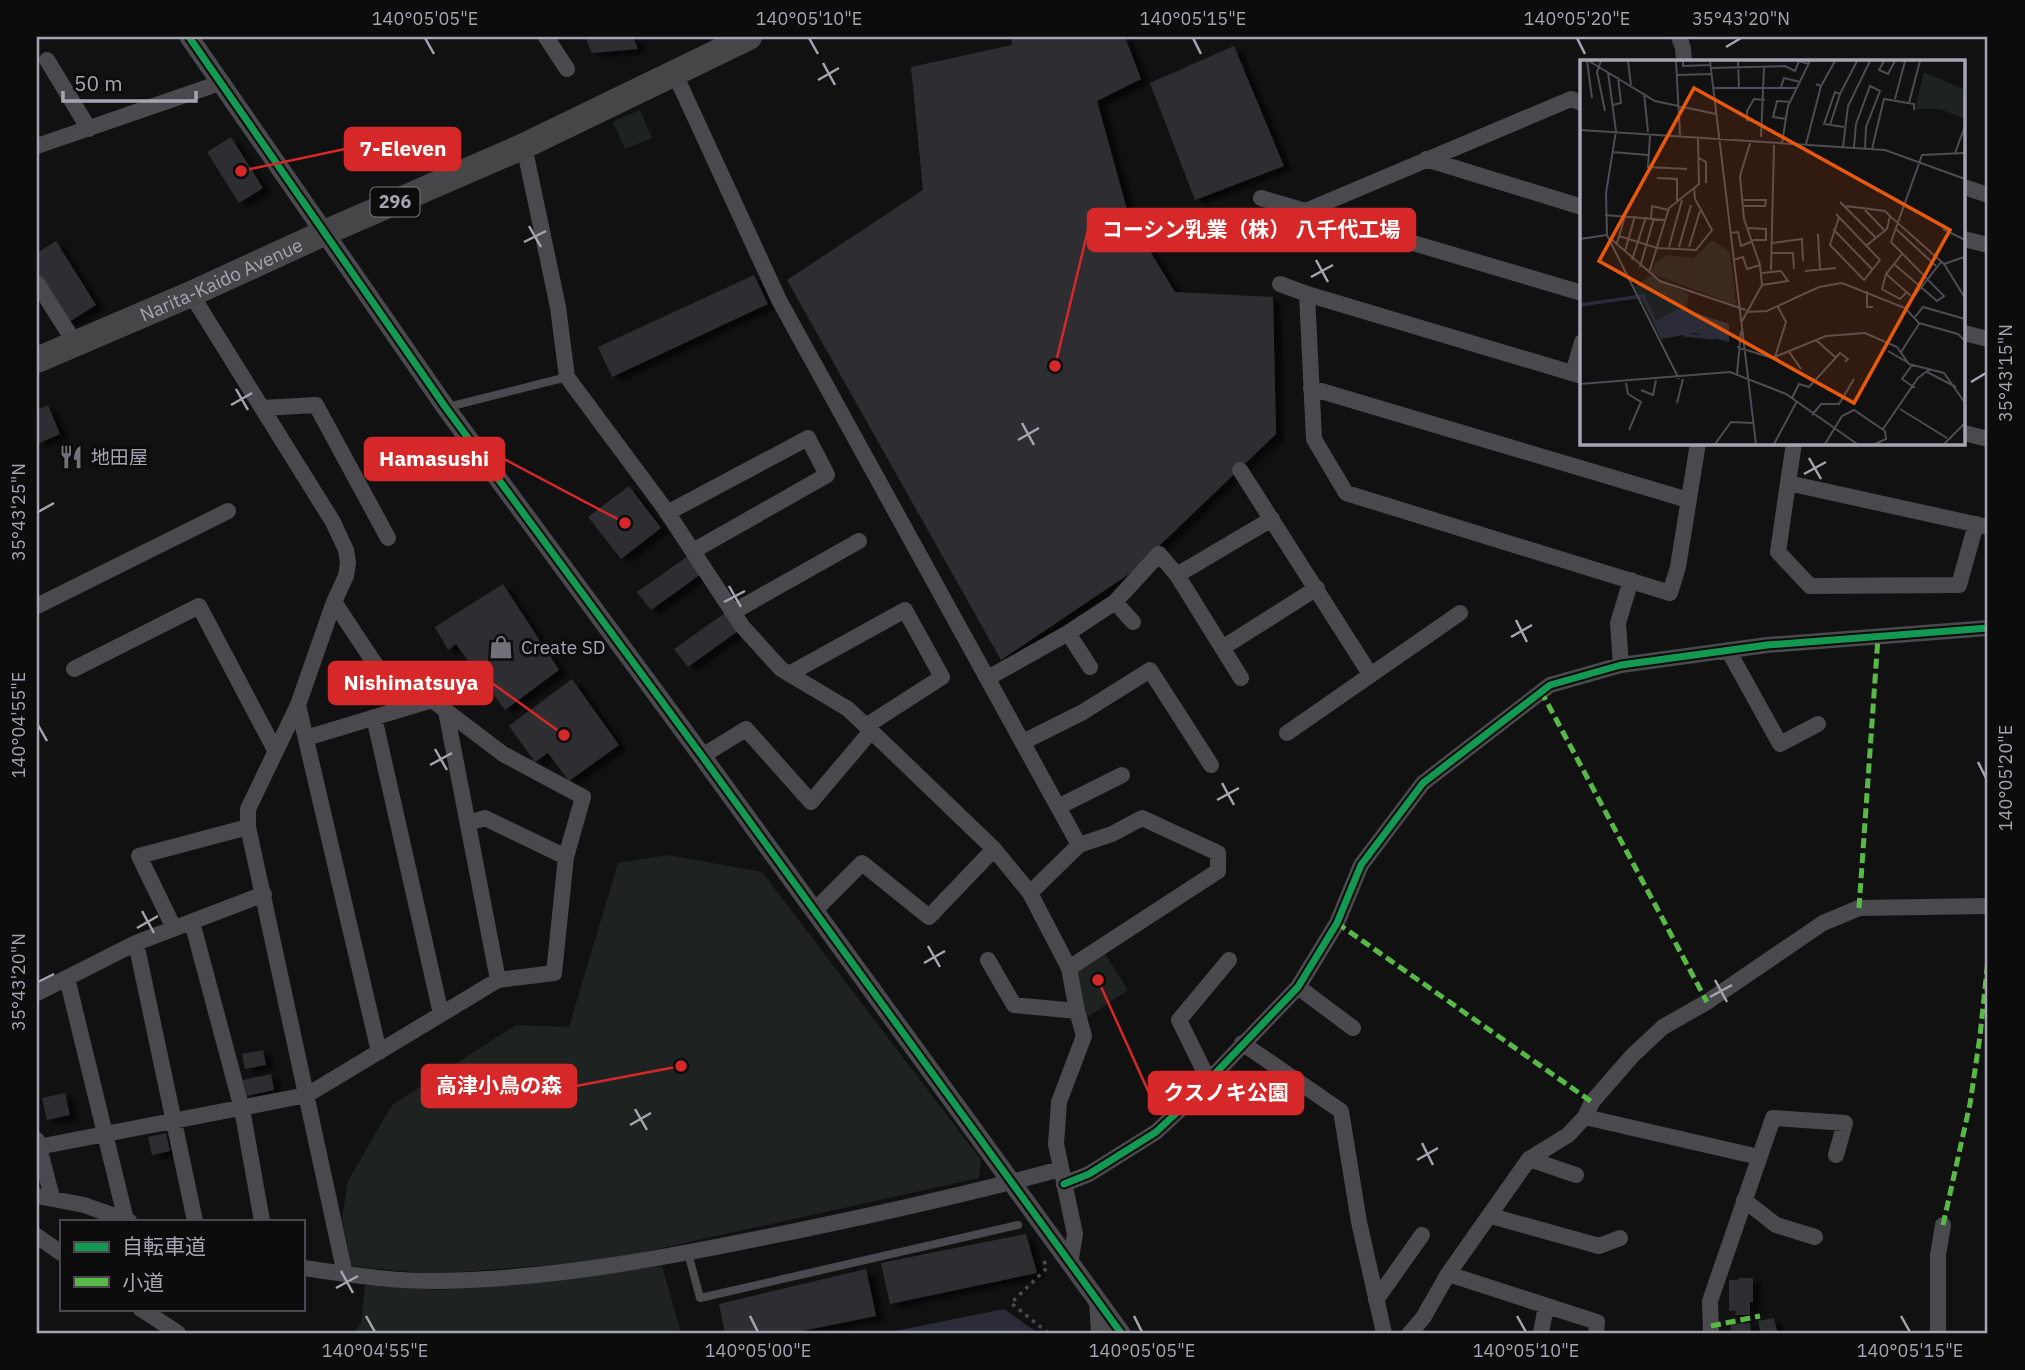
<svg xmlns="http://www.w3.org/2000/svg" width="2025" height="1370" font-family="'IBM Plex Sans','Noto Sans JP',sans-serif">
	<defs>
		<filter id="shadow"><feDropShadow dx="8" dy="4.5" stdDeviation="2" flood-color="#0009"/></filter>
	</defs>
	<rect width="100%" height="100%" fill="#111112"/>
	<path fill="#1e2321" d="M 640,110 L 652,138 L 625,149 L 613,122 Z
		M 668,855 L 762,872 L 981,1160 L 979,1178 L 603,1261 L 432,1274 L 352,1266 L 342,1219 L 348,1181 L 392,1105 L 516,1025 L 569,1027 L 618,863 Z
		M 1103,951 L 1128,990 L 1086,1018 L 1072,970 Z
		M 662,1266 L 681,1333 L 353,1333 L 361,1323 L 365,1285 L 439,1290 Z"/>
	<path fill="#2b2c37" d="M 1004,1309 L 1038,1333 L 885,1333 Z"/>
	<path fill="#2f2f31" filter="url(#shadow)" d="M 585,37 L 633,37 L 638,49 L 592,53 Z
		M 1011,37 L 1125,37 L 1141,79 L 1097,101 L 1129,217 L 1175,292 L 1273,297 L 1276,434 L 1132,572 L 1001,660 L 787,280 L 923,190 L 911,67 L 1012,45 Z
		M 1234,46 L 1284,166 L 1195,200 L 1150,83 Z
		M 231,137 L 263,188 L 239,203 L 207,152 Z
		M 56,241 L 96,305 L 66,324 L 37,278 L 37,253 Z
		M 754,275 L 768,304 L 612,377 L 598,347 Z
		M 48,405 L 60,434 L 37,444 L 37,410 Z
		M 629,486 L 661,528 L 621,559 L 588,517 Z
		M 688,556 L 701,574 L 651,610 L 637,592 Z
		M 503,584 L 559,670 L 505,710 L 456,644 L 448,650 L 435,627 Z
		M 725,613 L 738,631 L 688,667 L 674,649 Z
		M 572,679 L 619,745 L 569,781 L 548,753 L 535,762 L 509,726 Z
		M 263,1050 L 266,1065 L 245,1069 L 242,1054 Z
		M 271,1074 L 274,1090 L 247,1096 L 243,1080 Z
		M 65,1093 L 70,1115 L 47,1120 L 42,1098 Z
		M 166,1133 L 170,1151 L 152,1155 L 148,1137 Z
		M 1026,1234 L 1037,1273 L 890,1304 L 881,1263 Z
		M 866,1269 L 876,1316 L 792,1333 L 725,1333 L 719,1304 Z
		M 1739,1278 L 1753,1278 L 1753,1302 L 1750,1302 L 1750,1315 L 1735,1315 L 1736,1311 L 1729,1311 L 1729,1280 L 1738,1280 Z
		M 1774,1318 L 1777,1331 L 1761,1333 L 1758,1321 Z
		M 1750,1323 L 1751,1333 L 1731,1333 L 1731,1324 Z"/>
	<g fill="none" stroke-linecap="round" stroke-linejoin="round">
		<path stroke="#4b4a4e" stroke-width="3.5" stroke-dasharray="3.5 5" stroke-linecap="butt" d="M 1044,1261 L 1047,1268 L 1011,1303 L 1048,1333"/>
		<path stroke="#4a494d" stroke-width="8" d="M 448,407 L 567,377
			M 688,1253 L 700,1298 L 1018,1225"/>
		<path stroke="#4a494d" stroke-width="16" d="M 546,37 L 567,69
			M 1679,37 L 1683,48 L 1684,61
			M 47,60 L 89,129
			M 674,72 L 779,300 L 1079,845
			M 37,146 L 220,83
			M 524,146 L 558,307 L 567,377 L 665,509 L 742,626 L 781,669 L 848,709 L 866,726 L 994,849 L 1030,893 L 1069,968 L 1077,1011 L 1084,1036 L 1059,1102 L 1056,1144 L 1075,1234 L 1070,1264
			M 1426,159 L 1582,207
			M 1964,187 L 1988,195
			M 1261,198 L 1582,293
			M 1303,212 L 1571,99 L 1582,103
			M 1964,239 L 1988,245
			M 37,283 L 75,343
			M 1280,284 L 1307,294 L 1582,376
			M 191,294 L 333,522 L 346,550 L 348,563 L 346,576 L 334,602 L 298,705 L 248,809 L 248,827 L 345,1274
			M 1307,294 L 1314,439 L 1346,493 L 1670,593 L 1678,567 L 1698,443
			M 1964,333 L 1988,339
			M 1573,373 L 1582,342
			M 1311,388 L 1688,500
			M 262,408 L 316,405 L 388,538
			M 1964,433 L 1988,439
			M 1794,443 L 1788,483 L 1988,527
			M 1240,470 L 1370,674
			M 1788,483 L 1778,552 L 1810,586 L 1959,585 L 1976,524
			M 667,513 L 808,438 L 827,475 L 693,551
			M 1177,575 L 1272,519
			M 1115,602 L 1133,622
			M 37,606 L 228,511
			M 733,612 L 859,541
			M 1068,633 L 1090,667
			M 1222,648 L 1317,588
			M 1728,650 L 1780,744 L 1818,724
			M 1621,665 L 1618,623 L 1631,580
			M 74,669 L 199,606 L 275,750
			M 789,674 L 905,610 L 942,677 L 866,726
			M 988,678 L 1068,633 L 1115,602 L 1159,554 L 1177,575 L 1241,678
			M 298,705 L 379,1052
			M 446,711 L 498,980
			M 374,717 L 441,1014
			M 1287,733 L 1460,613
			M 306,738 L 432,700
			M 1023,742 L 1083,712 L 1150,670 L 1211,765
			M 702,756 L 746,729 L 811,802 L 872,730
			M 1058,807 L 1122,775
			M 468,823 L 485,818 L 566,857
			M 1030,893 L 1079,845 L 1112,834 L 1142,818 L 1218,853 L 1218,871 L 1069,968
			M 815,910 L 862,863 L 929,917 L 994,849
			M 192,922 L 242,1109 L 262,1221
			M 174,928 L 139,856 L 248,827
			M 136,943 L 195,1221
			M 988,960 L 1014,1005 L 1077,1011
			M 67,978 L 126,1220
			M 1298,987 L 1353,1028
			M 37,993 L 136,943 L 264,894
			M 1242,1043 L 1341,1111 L 1359,1222 L 1384,1333
			M 1208,1079 L 1179,1020 L 1229,960
			M 1585,1117 L 1759,1157
			M 37,1140 L 52,1197
			M 38,1147 L 307,1095 L 498,980 L 554,973 L 566,857 L 583,797 L 503,754 L 432,700 L 377,667 L 334,602
			M 1529,1159 L 1576,1175
			M 1064,1184 L 1089,1174 L 1156,1132 L 1185,1105 L 1298,987 L 1337,923 L 1361,865 L 1423,783 L 1550,685 L 1621,665 L 1767,645 L 1988,628
			M 37,1196 L 84,1205 L 129,1221
			M 1744,1200 L 1776,1225 L 1815,1237
			M 1491,1216 L 1599,1246 L 1620,1238
			M 37,1236 L 61,1253
			M 303,1268 C 348,1274 394,1282 440,1281 C 550,1279 659,1259 766,1237 C 865,1217 963,1195 1061,1169
			M 1448,1274 L 1597,1322 L 1596,1333
			M 1097,1300 L 1099,1333
			M 1376,1300 L 1422,1235
			M 141,1309 L 178,1333
			M 1410,1333 L 1423,1318 L 1448,1274 L 1529,1159 L 1568,1135 L 1585,1117 L 1592,1102 L 1632,1056 L 1663,1027 L 1707,1002 L 1823,923 L 1859,908 L 1988,906
			M 1541,1333 L 1546,1306
			M 1711,1333 L 1710,1301 L 1773,1118 L 1845,1123 L 1836,1155
			M 1938,1333 L 1938,1255 L 1943,1225"/>
		<path stroke="#4a494d" stroke-width="19" d="M 189,37 L 446,408 L 702,756 L 1121,1333"/>
		<path stroke="#464648" stroke-width="26" id="s1" d="M 37,360 L 191,294 L 324,233 L 524,146 L 749,37"/>
		<path stroke="#58b947" stroke-width="5" stroke-dasharray="10 5" stroke-linecap="butt" d="M 1541,691 L 1707,1002
			M 1859,908 L 1878,637
			M 1337,923 L 1592,1102
			M 1943,1225 L 1970,1104 L 1980,1036 L 1988,960
			M 1711,1326 L 1760,1316"/>
		<g stroke="#0c0c0d" stroke-width="11">
			<path id="cycleway" d="M 189,37 L 446,408 L 702,756 L 1121,1333
				M 1064,1184 L 1089,1174 L 1156,1132 L 1185,1105 L 1298,987 L 1337,923 L 1361,865 L 1423,783 L 1550,685 L 1621,665 L 1767,645 L 1988,628"/>
		</g>
		<use href="#cycleway" stroke="#139951" stroke-width="7"/>
	</g>
	<path fill="none" stroke="#a6a4b1" stroke-width="2.5" d="M 425,38 L 434,54M 809,38 L 818,54M 1193,38 L 1201,54M 1577,38 L 1585,54M 1726,47 L 1741,38M 823,63 L 835,85M 818,80 L 839,68M 529,226 L 541,247M 524,242 L 546,231M 1316,260 L 1328,282M 1311,277 L 1333,265M 1971,382 L 1986,373M 236,389 L 248,410M 231,405 L 252,393M 1022,423 L 1034,445M 1018,440 L 1039,428M 1809,458 L 1821,479M 1804,474 L 1826,462M 38,512 L 54,503M 729,586 L 741,607M 724,602 L 745,591M 1516,620 L 1527,642M 1511,637 L 1532,625M 38,725 L 47,741M 435,749 L 447,770M 1978,762 L 1986,778M 430,765 L 452,753M 1222,783 L 1234,805M 1217,800 L 1239,788M 142,911 L 154,933M 137,928 L 158,916M 928,946 L 940,967M 924,963 L 945,951M 1715,980 L 1727,1002M 38,982 L 54,974M 1710,997 L 1732,985M 635,1109 L 647,1130M 630,1125 L 651,1113M 1422,1143 L 1433,1165M 1417,1160 L 1438,1148M 341,1271 L 353,1293M 336,1288 L 358,1276M 366,1316 L 375,1332M 750,1316 L 758,1332M 1134,1316 L 1142,1332M 1517,1316 L 1526,1332M 1901,1316 L 1910,1332"/>
	<defs>
		<g id="restaurant-bare" transform="scale(1.89)"><path d="M-5-6h1v4h1v-4h1v4h1v-4h1v5L-1.5 .5V6h-2V.5L-5-1ZM5-6V6H3V1.5H1.5Q1.5-4 5-6Z" fill="#727179" stroke="#0c0c0d" stroke-width="2.5" paint-order="stroke"/></g>
		<g id="shop-bare" transform="scale(1.89)"><path d="M-5-2.5h2.3a2.7 3.5 0 0 1 5.4 0H5L5.5 6h-11ZM-1.5-2.5h3a1.5 2.3 0 0 0-3 0Z" fill="#727179" stroke="#0c0c0d" stroke-width="2.5" paint-order="stroke"/></g>
	</defs>
	<g fill-rule="evenodd">
		<use href="#restaurant-bare" x="71" y="457"/>
		<use href="#shop-bare" x="501" y="647"/>
	</g>
	<g text-anchor="middle" stroke-width="6" stroke-linejoin="round" paint-order="stroke">
		<rect fill="#0c0c0d" stroke="#787680" stroke-width="2" x="370.5" y="187.5" width="49" height="29" rx="5"/>
		<g font-size="18" font-weight="bold" fill="#a6a4b1">
			<text x="395" y="208">296</text>
		</g>
		<g font-size="19" fill="#a6a4b1" stroke="#0c0c0d">
			<text dy="7" stroke="none"><textPath href="#s1" startOffset="201">Narita-Kaido Avenue</textPath></text>
		</g>
		<g font-size="19" fill="#a6a4b1" stroke="#0c0c0d" text-anchor="start">
			<text x="91" y="464">地田屋</text>
			<text x="521" y="654">Create SD</text>
		</g>
	</g>
	<g transform="translate(1580 60)">
		<rect width="385" height="385" fill="#111112"/>
		<path d="M 344,12 L 385,30 L 385,59 L 360,49 L 335,49 ZM 132,180 L 150,192 L 156,245 L 70,213 L 76,202 L 87,195 L 114,198 ZM 71,216 L 109,234 L 106,249 L 73,261 L 54,227 Z" fill="#1e2321"/>
		<path d="M 101,248 L 149,264 L 149,282 L 114,273 L 81,279 L 73,262 Z" fill="#2b2c37"/>
		<path fill="none" stroke="#2b2c37" stroke-width="3.5" d="M 0,245 L 63,236 L 75,262M 104,275 L 134,278"/>
		<path fill="none" stroke="#4d4c52" stroke-width="2" d="M 7,1 L 12,38M 9,1 L 75,41 L 136,54M 21,1 L 17,12 L 25,51M 48,1 L 51,25M 96,1 L 100,75M 103,1 L 103,6 L 131,5M 130,1 L 176,384M 158,1 L 159,28M 304,1 L 299,10 L 308,14 L 315,1M 131,8 L 205,6 L 215,11 L 219,1 L 229,4M 28,12 L 36,71 L 26,133 L 27,175 L 99,319M 97,15 L 132,14M 236,24 L 241,26 L 255,1M 201,27 L 204,18 L 220,22M 134,28 L 216,28M 64,33 L 68,72M 315,39 L 325,1M 329,43 L 340,1M 32,45 L 41,43 L 38,17M 206,59 L 193,57 L 197,41 L 210,42M 180,63 L 167,60 L 167,51 L 174,39 L 185,40M 250,65 L 260,34M 264,67 L 244,64 L 255,32 L 260,34 L 277,1M 0,70 L 305,90 L 385,119M 70,76 L 68,107 L 107,109M 181,77 L 184,7M 202,83 L 208,46 L 230,1M 226,84 L 241,26M 263,87 L 268,46 L 290,1M 274,87 L 276,64 L 290,26 L 300,31 L 286,67 L 285,89M 292,89 L 304,39 L 334,44 L 334,50M 32,92 L 68,95M 375,93 L 385,66M 119,98 L 126,102 L 126,123M 77,118 L 97,119 L 97,142M 163,140 L 186,140 L 185,146 L 164,146M 260,142 L 295,177M 266,146 L 305,151 L 310,156M 285,150 L 305,171M 256,154 L 300,200 L 284,220 L 250,185 L 259,157M 25,155 L 85,160M 71,158 L 72,146 L 88,150M 167,168 L 186,169 L 186,180 L 173,180M 253,169 L 292,209M 316,169 L 356,206M 363,169 L 385,180M 150,173 L 158,172 L 161,186 L 173,181M 238,174 L 240,209M 39,176 L 77,188 L 116,190 L 132,170 L 115,139 L 114,128M 0,179 L 27,175M 31,179 L 80,221 L 166,250M 37,183 L 45,156M 192,183 L 222,179 L 223,201M 287,185 L 307,169 L 310,156 L 364,204 L 385,238M 89,187 L 102,140M 99,187 L 111,145M 109,187 L 120,151M 45,191 L 55,156M 191,193 L 213,193 L 214,209M 323,193 L 306,214 L 331,236M 52,200 L 66,157M 153,200 L 163,197 L 167,209 L 180,205M 314,204 L 357,241 L 364,236 L 311,182 L 342,95 L 385,93M 364,204 L 384,197 L 385,213M 60,207 L 74,158M 191,210 L 194,85M 225,211 L 256,208M 69,213 L 89,148 L 119,124 L 118,79M 306,214 L 302,229 L 320,239 L 326,233M 182,225 L 208,221 L 201,211 L 182,213M 287,231 L 287,247 L 293,247M 198,247 L 206,262 L 195,297 L 202,303M 325,248 L 361,202M 166,252 L 187,251 L 239,227 L 262,223 L 325,248 L 339,263 L 378,274 L 385,281M 335,257 L 343,247 L 385,259M 161,263 L 182,225 L 180,205 L 164,159 L 160,116 L 170,83M 236,280 L 255,297M 157,287 L 192,298 L 246,276 L 285,273 L 317,287 L 329,304 L 364,313 L 385,343M 208,290 L 221,309M 308,291 L 327,302M 321,292 L 339,264M 332,305 L 322,319 L 335,328M 347,312 L 376,327M 157,314 L 161,271M 46,323 L 48,334 L 61,342 L 49,370M 0,324 L 150,312 L 206,334 L 277,384M 61,330 L 73,335 L 76,320M 212,338 L 219,324 L 229,327 L 260,293 L 268,299 L 265,302M 97,343 L 103,319M 320,349 L 367,378M 232,355 L 241,344 L 259,344 L 274,319M 303,369 L 338,318 L 350,309M 135,384 L 151,362 L 173,363M 194,384 L 217,341M 245,384 L 262,356 L 274,350 L 305,371 L 306,379 L 295,384M 364,384 L 385,363"/>
		<path fill="#e8590c" fill-opacity="0.15" stroke="#e8590c" stroke-width="3.5" d="M 114,28 L 370,170 L 274,343 L 19,201 Z"/>
		<rect width="385" height="385" fill="none" stroke="#a6a4b1" stroke-width="3.5"/>
	</g>
	<path fill="none" stroke="#d62828" stroke-width="2.5" d="M241 171L345 149M1055 366L1088 230M625 523L504 459M564 735L492 683M681 1066L576 1086M1098 980L1149 1093"/>
	<g fill="#d62828" stroke="#0c0c0d" stroke-width="2.5">
		<circle cx="241" cy="171" r="7"/>
		<circle cx="1055" cy="366" r="7"/>
		<circle cx="625" cy="523" r="7"/>
		<circle cx="564" cy="735" r="7"/>
		<circle cx="681" cy="1066" r="7"/>
		<circle cx="1098" cy="980" r="7"/>
	</g>
	<g fill="#d62828" stroke="#d62828" stroke-width="2.5">
		<rect x="345" y="128" width="115" height="42" rx="7"/>
		<rect x="1088" y="209" width="327" height="42" rx="7"/>
		<rect x="365" y="438" width="139" height="42" rx="7"/>
		<rect x="329" y="662" width="163" height="42" rx="7"/>
		<rect x="422" y="1065" width="154" height="42" rx="7"/>
		<rect x="1149" y="1072" width="154" height="42" rx="7"/>
	</g>
	<g font-size="21" text-anchor="middle" font-weight="bold" fill="#fff">
		<text x="403" y="156">7-Eleven</text>
		<text x="1251" y="237">コーシン乳業（株） 八千代工場</text>
		<text x="434" y="466">Hamasushi</text>
		<text x="411" y="690">Nishimatsuya</text>
		<text x="499" y="1093">高津小鳥の森</text>
		<text x="1226" y="1100">クスノキ公園</text>
	</g>
	<rect width="2025" height="1370" fill="none" stroke="#0c0c0d" stroke-width="77"/>
	<rect x="60" y="1220" width="245" height="91" fill="#0c0c0d" stroke="#4a494f" stroke-width="2"/>
	<rect x="74" y="1242" width="35" height="10" fill="#139951" stroke="#4a494f" stroke-width="2"/>
	<text x="122" y="1254" font-size="21" fill="#a6a4b1">自転車道</text>
	<rect x="74" y="1277" width="35" height="10" fill="#58b947" stroke="#4a494f" stroke-width="2"/>
	<text x="122" y="1290" font-size="21" fill="#a6a4b1">小道</text>
	<path d="M63 91v10h133v-10" fill="none" stroke="#a6a4b1" stroke-width="3.5"/>
	<text x="74" y="91" font-size="21" fill="#a6a4b1" stroke="#0c0c0d" stroke-width="5" paint-order="stroke">50 m</text>
	<rect x="38" y="38" width="1948" height="1294" fill="none" stroke="#a6a4b1" stroke-width="2.5"/>
	<g font-size="18" text-anchor="middle" fill="#a6a4b1">
		<text x="425" y="25">140°05'05"E</text>
		<text x="809" y="25">140°05'10"E</text>
		<text x="1193" y="25">140°05'15"E</text>
		<text x="1577" y="25">140°05'20"E</text>
		<text x="1741" y="25">35°43'20"N</text>
		<text transform="translate(2006 373) rotate(-90)" y="6">35°43'15"N</text>
		<text transform="translate(19 512) rotate(-90)" y="6">35°43'25"N</text>
		<text transform="translate(19 725) rotate(-90)" y="6">140°04'55"E</text>
		<text transform="translate(2006 778) rotate(-90)" y="6">140°05'20"E</text>
		<text transform="translate(19 982) rotate(-90)" y="6">35°43'20"N</text>
		<text x="375" y="1357">140°04'55"E</text>
		<text x="758" y="1357">140°05'00"E</text>
		<text x="1142" y="1357">140°05'05"E</text>
		<text x="1526" y="1357">140°05'10"E</text>
		<text x="1910" y="1357">140°05'15"E</text>
	</g>
</svg>
